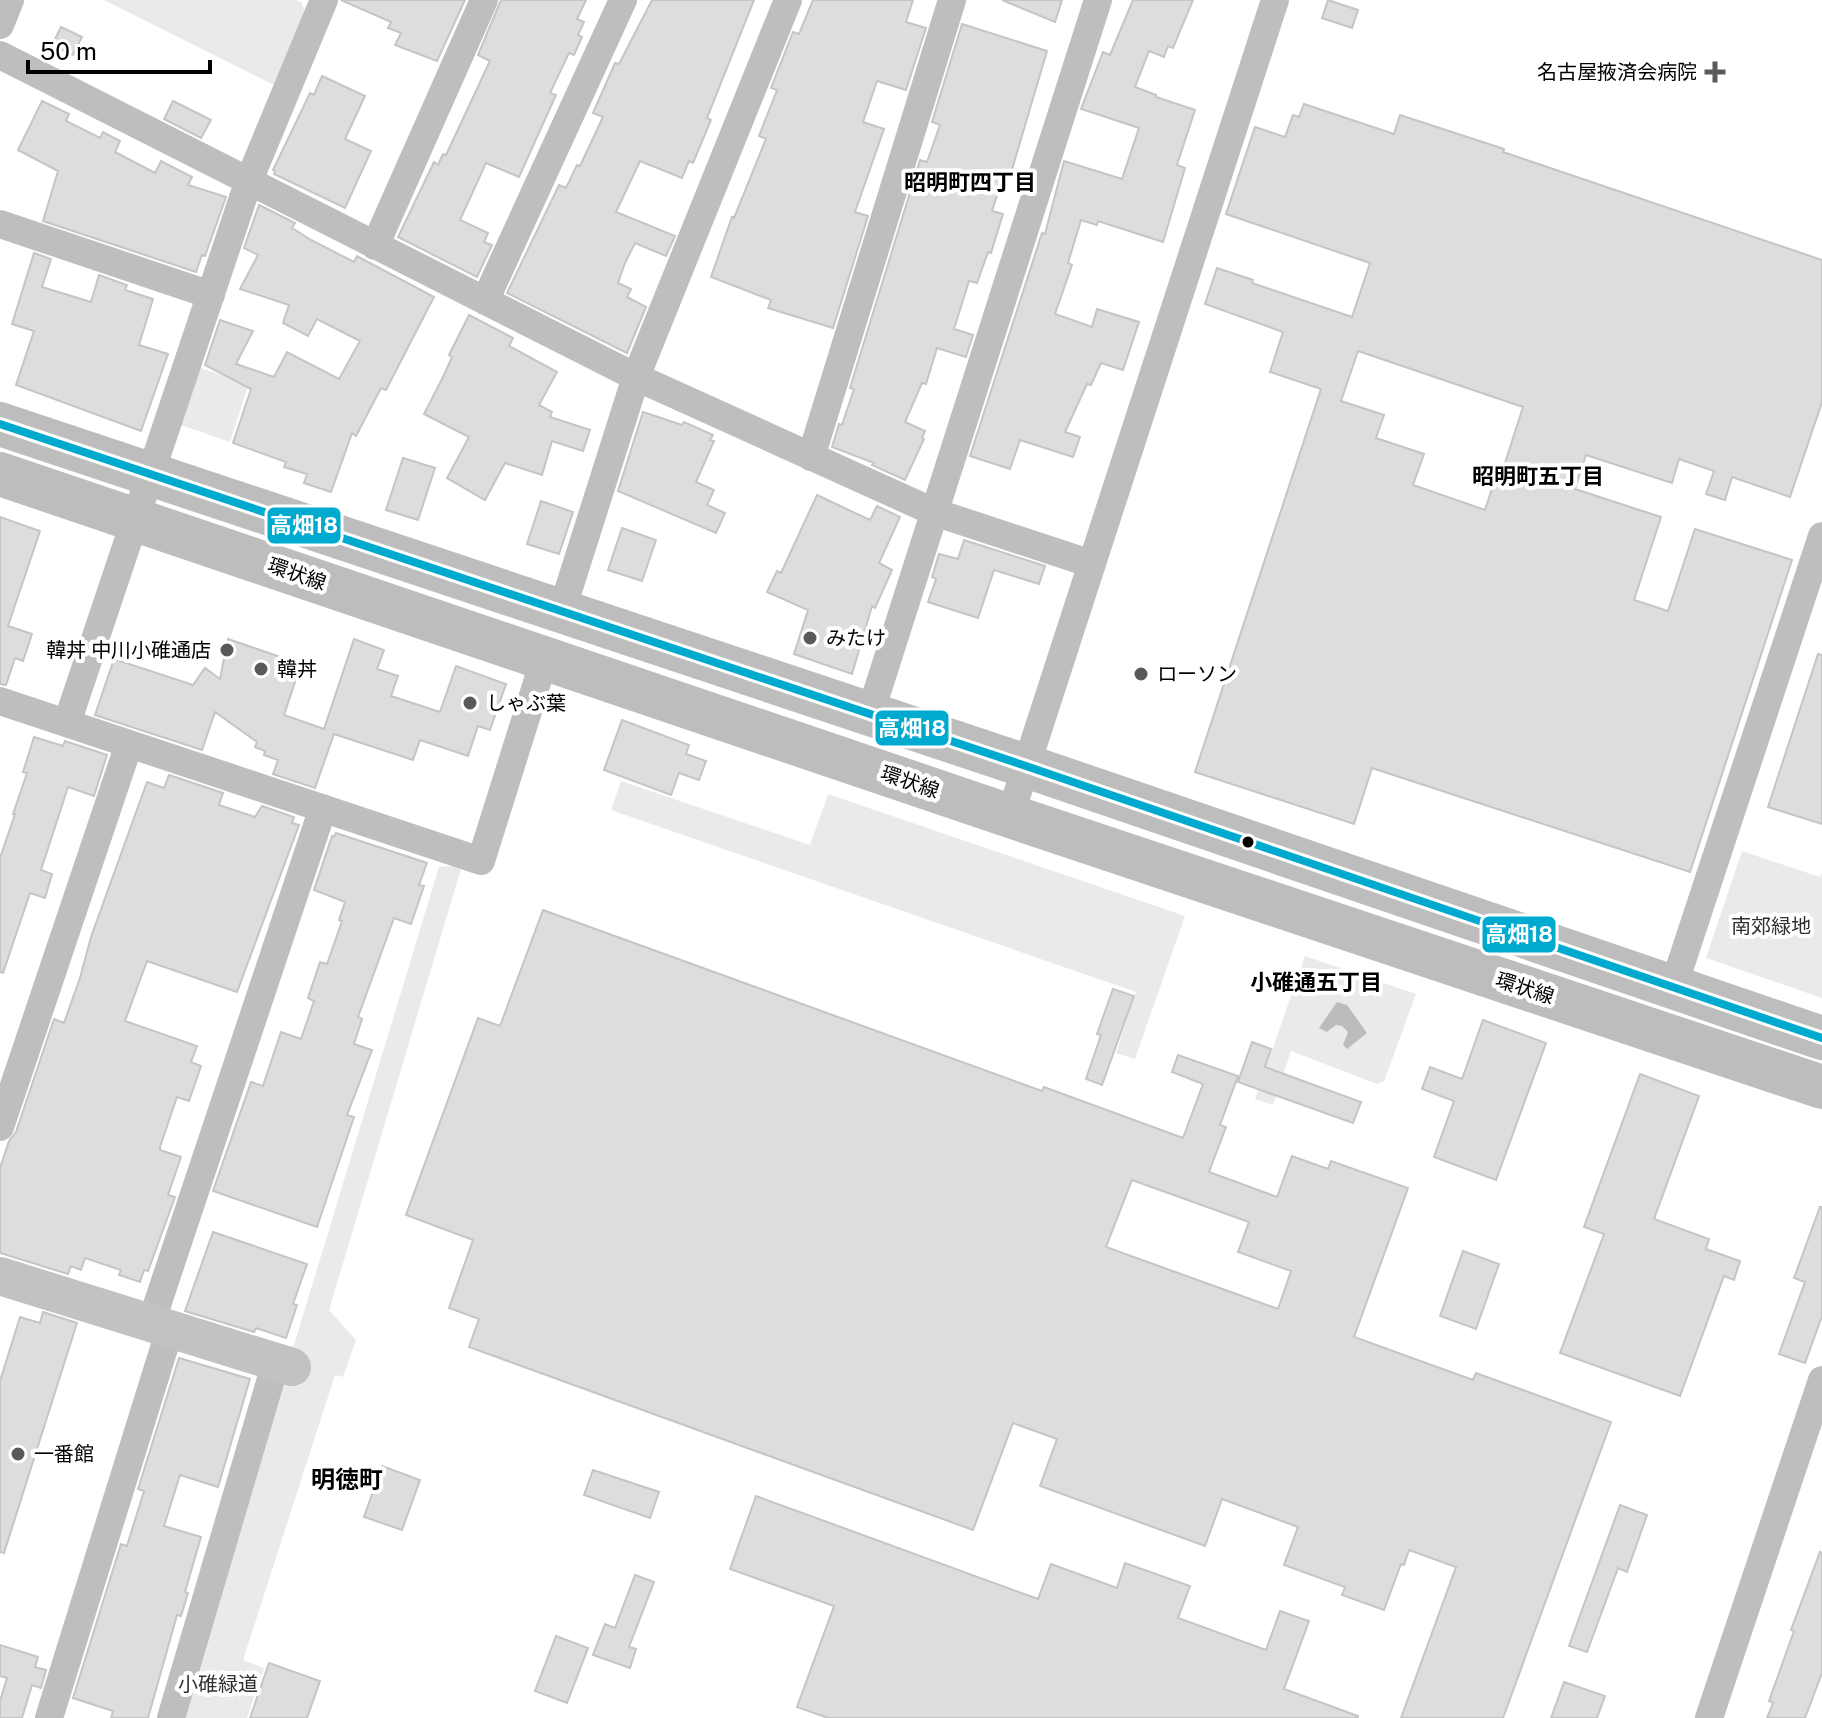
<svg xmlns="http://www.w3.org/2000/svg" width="1822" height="1718" font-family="'Public Sans','Noto Sans JP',sans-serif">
	<rect width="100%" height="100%" fill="#fff"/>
	<path fill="#eaeaea" d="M 104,0 L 295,0 L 301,2 L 305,11 L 274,85 Z
		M 232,360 L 253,370 L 230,442 L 178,424 L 198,367 L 224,376 Z
		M 621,781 L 810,845 L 828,794 L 1185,916 L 1135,1059 L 1116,1053 L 1136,992 L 611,810 Z
		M 1742,851 L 1820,877 L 1822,873 L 1822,998 L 1706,958 Z
		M 451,866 L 461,869 L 329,1310 L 356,1340 L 343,1377 L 335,1375 L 243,1660 L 264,1668 L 247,1718 L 173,1718 L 285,1351 L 294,1345 L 439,867 Z
		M 1305,956 L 1416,994 L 1384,1081 L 1377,1084 L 1291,1051 L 1273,1105 L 1255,1099 Z"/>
	<path fill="#bcbcbc" d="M 1337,1002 L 1347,1005 L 1367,1033 L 1347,1049 L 1343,1045 L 1348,1032 L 1342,1026 L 1336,1025 L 1327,1032 L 1319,1028 Z"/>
	<path fill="#ddd" stroke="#c5c5c5" stroke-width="2" fill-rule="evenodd" d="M 341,0 L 465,0 L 437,61 L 395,45 L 401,33 L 388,28 L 391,22 Z
		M 501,0 L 586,0 L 577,19 L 584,22 L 578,35 L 582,37 L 574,55 L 569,53 L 550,93 L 556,95 L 519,177 L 486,163 L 460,220 L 488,233 L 484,242 L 492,245 L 477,277 L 398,237 L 434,162 L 438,165 L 443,154 L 446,155 L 490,61 L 478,55 Z
		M 652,0 L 754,0 L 707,118 L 711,120 L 693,163 L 689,161 L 682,178 L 640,161 L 616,212 L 675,236 L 666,256 L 635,243 L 625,263 L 618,283 L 631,289 L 627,297 L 646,307 L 627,353 L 507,293 L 559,185 L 566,188 L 577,165 L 580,166 L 603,117 L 593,113 L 615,63 L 619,64 Z
		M 813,0 L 913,0 L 906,22 L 926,28 L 906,90 L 877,81 L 863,122 L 884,129 L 855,212 L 868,216 L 833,328 L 768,308 L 771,300 L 711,277 L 732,217 L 734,218 L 766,139 L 759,136 L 777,90 L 771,88 L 793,32 L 799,34 Z
		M 1002,0 L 1062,0 L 1055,22 Z
		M 1133,0 L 1193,0 L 1173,48 L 1168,46 L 1164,57 L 1149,51 L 1135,87 L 1156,95 L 1156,97 L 1195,110 L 1177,165 L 1185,168 L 1163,242 L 1098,221 L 1097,225 L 1081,220 L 1068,263 L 1072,265 L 1055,314 L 1092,327 L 1097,309 L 1139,322 L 1123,370 L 1101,363 L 1091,385 L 1087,384 L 1065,432 L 1080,437 L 1073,457 L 1020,440 L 1010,469 L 970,456 L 1042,233 L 1045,234 L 1064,161 L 1122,179 L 1139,128 L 1081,109 L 1103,52 L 1110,55 Z
		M 1328,0 L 1358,10 L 1352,28 L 1322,18 Z
		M 962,24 L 1047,51 L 1011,173 L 1005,171 L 992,211 L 1003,214 L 991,253 L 988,252 L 977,283 L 969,281 L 954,329 L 973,335 L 966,357 L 937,348 L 926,384 L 922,383 L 905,422 L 925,431 L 922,438 L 924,439 L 905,480 L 872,465 L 874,463 L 832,447 L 839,424 L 842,425 L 854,389 L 850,388 L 920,160 L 927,162 L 940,125 L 932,122 Z
		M 61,27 L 82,37 L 73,55 L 52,45 Z
		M 322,76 L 365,96 L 345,139 L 371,151 L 345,208 L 274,174 L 275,171 L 273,170 L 310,93 L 314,95 Z
		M 42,101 L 69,114 L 66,121 L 100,138 L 103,132 L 120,141 L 115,152 L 155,173 L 161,161 L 192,177 L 188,185 L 226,197 L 205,256 L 202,255 L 196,272 L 43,221 L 58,171 L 18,150 Z
		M 173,101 L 211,120 L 201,138 L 164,119 Z
		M 1304,104 L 1394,134 L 1400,115 L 1504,149 L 1503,152 L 1822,260 L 1822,402 L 1790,497 L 1732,477 L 1725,500 L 1706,494 L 1714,471 L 1679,459 L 1672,483 L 1586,455 L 1575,489 L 1661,517 L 1634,600 L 1668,611 L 1695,529 L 1792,560 L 1690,872 L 1372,768 L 1354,824 L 1195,772 L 1321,389 L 1270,372 L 1283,332 L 1205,304 L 1217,268 L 1253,280 L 1252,283 L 1352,317 L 1370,263 L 1226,214 L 1255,127 L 1285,137 L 1293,115 L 1299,117 ZM 1358,351 L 1523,407 L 1504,466 L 1500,464 L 1485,510 L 1413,485 L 1424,454 L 1376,438 L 1384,415 L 1341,401 Z
		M 259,205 L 295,223 L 292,228 L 311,240 L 354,262 L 357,256 L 434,297 L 386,390 L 381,388 L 356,436 L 352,433 L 331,492 L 304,483 L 307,474 L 284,467 L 286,462 L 233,443 L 251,389 L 205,365 L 220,320 L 253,331 L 236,364 L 274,377 L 287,352 L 339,379 L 360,341 L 317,319 L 308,336 L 283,323 L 289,305 L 240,289 L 258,255 L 244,248 Z
		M 34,253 L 51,259 L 42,287 L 91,302 L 99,275 L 127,285 L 125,290 L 153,299 L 139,345 L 168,354 L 141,431 L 16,385 L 34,331 L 12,324 Z
		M 469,315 L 513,338 L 509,346 L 557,372 L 539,405 L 552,412 L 550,417 L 590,430 L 583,451 L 552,441 L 542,475 L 505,463 L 485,500 L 447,478 L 469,437 L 424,414 L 443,377 L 452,357 L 449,355 Z
		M 643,412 L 682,425 L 684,422 L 713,435 L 710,440 L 714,441 L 696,482 L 714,490 L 707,505 L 725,513 L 716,533 L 618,491 Z
		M 403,458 L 435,468 L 418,520 L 386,510 Z
		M 817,495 L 870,520 L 877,506 L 900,517 L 879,563 L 892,570 L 875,608 L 872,606 L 852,674 L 794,654 L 808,610 L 767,592 L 777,571 L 781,573 Z
		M 541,501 L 573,512 L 559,554 L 527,544 Z
		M 0,517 L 40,531 L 8,626 L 32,634 L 23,661 L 15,658 L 6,685 L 0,684 Z
		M 622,528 L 656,540 L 642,581 L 608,570 Z
		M 964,540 L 1045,566 L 1039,584 L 994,570 L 978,618 L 928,602 L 936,579 L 932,577 L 939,554 L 958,559 Z
		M 228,639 L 301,664 L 284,715 L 324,729 L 354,639 L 384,650 L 377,669 L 398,676 L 391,696 L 440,712 L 456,666 L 506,684 L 490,730 L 478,726 L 468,756 L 420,740 L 413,760 L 334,734 L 315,788 L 273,774 L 278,760 L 264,755 L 265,751 L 255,747 L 257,742 L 215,712 L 202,750 L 95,715 L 114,659 L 193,685 L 205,668 L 220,679 Z
		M 1818,654 L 1822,655 L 1822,824 L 1768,807 Z
		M 622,720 L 689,745 L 686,754 L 706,761 L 699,780 L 679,773 L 671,795 L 604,770 Z
		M 34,737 L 63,746 L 65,741 L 107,755 L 94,796 L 68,787 L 41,870 L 52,874 L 45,898 L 30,893 L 3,973 L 0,972 L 0,858 L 15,814 L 13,814 L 27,773 L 23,772 Z
		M 169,775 L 223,793 L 219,805 L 255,817 L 262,806 L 294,817 L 292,823 L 299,825 L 237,992 L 147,961 L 125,1021 L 197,1046 L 191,1062 L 201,1066 L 189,1101 L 177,1097 L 160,1147 L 160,1150 L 181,1157 L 168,1195 L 175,1197 L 148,1271 L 144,1270 L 140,1282 L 119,1275 L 121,1270 L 85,1258 L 81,1270 L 71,1266 L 68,1274 L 0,1253 L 0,1168 L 9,1141 L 16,1132 L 54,1019 L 64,1023 L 80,978 L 91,937 L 147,782 L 164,788 Z
		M 336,833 L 427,863 L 419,885 L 424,886 L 411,924 L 394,918 L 358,1017 L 362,1019 L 354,1044 L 372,1050 L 347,1115 L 354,1117 L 317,1227 L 213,1191 L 251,1082 L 263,1086 L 281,1032 L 301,1039 L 314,1001 L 308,998 L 320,962 L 327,964 L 342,921 L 339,920 L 345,902 L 314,890 L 332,836 L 334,837 Z
		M 543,910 L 1042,1091 L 1044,1087 L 1183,1138 L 1203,1084 L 1172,1072 L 1178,1055 L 1238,1076 L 1220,1125 L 1226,1127 L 1209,1172 L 1277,1197 L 1292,1156 L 1328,1169 L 1331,1161 L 1408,1188 L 1354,1337 L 1473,1380 L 1476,1373 L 1611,1422 L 1503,1718 L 1401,1718 L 1456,1567 L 1409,1550 L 1404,1565 L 1401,1564 L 1384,1610 L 1342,1595 L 1345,1587 L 1284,1565 L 1298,1527 L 1222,1499 L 1205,1546 L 1040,1486 L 1057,1439 L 1013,1423 L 973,1530 L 469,1347 L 479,1319 L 449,1308 L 473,1240 L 406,1215 L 478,1018 L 500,1026 ZM 1132,1180 L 1249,1222 L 1238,1252 L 1291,1271 L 1278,1309 L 1106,1247 Z
		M 1113,989 L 1134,996 L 1102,1085 L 1086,1079 L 1101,1035 L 1097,1034 Z
		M 1483,1020 L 1546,1043 L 1496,1180 L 1434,1157 L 1454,1101 L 1422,1089 L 1430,1067 L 1462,1079 Z
		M 1252,1042 L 1271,1049 L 1265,1067 L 1361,1102 L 1353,1123 L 1238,1082 Z
		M 1640,1074 L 1699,1096 L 1654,1219 L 1709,1239 L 1706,1249 L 1740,1261 L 1734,1280 L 1724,1276 L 1680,1396 L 1560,1353 L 1604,1234 L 1584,1227 Z
		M 1820,1207 L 1822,1207 L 1822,1316 L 1805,1363 L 1779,1354 L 1805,1282 L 1794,1278 Z
		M 213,1232 L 307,1264 L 293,1304 L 297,1305 L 286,1338 L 256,1328 L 254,1332 L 185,1311 Z
		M 1463,1251 L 1499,1264 L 1476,1329 L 1440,1316 Z
		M 43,1312 L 77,1323 L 4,1553 L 0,1552 L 0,1381 L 20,1317 L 40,1323 Z
		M 179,1358 L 250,1379 L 218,1487 L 180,1475 L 164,1526 L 201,1537 L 185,1592 L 188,1593 L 181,1616 L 177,1615 L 148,1718 L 111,1718 L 113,1711 L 73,1698 L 121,1544 L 127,1546 L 144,1491 L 138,1489 Z
		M 382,1466 L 420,1480 L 402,1530 L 364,1517 Z
		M 593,1470 L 659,1492 L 650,1518 L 584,1495 Z
		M 756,1496 L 1038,1599 L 1051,1564 L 1117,1588 L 1125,1563 L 1190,1586 L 1178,1618 L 1266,1650 L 1280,1611 L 1309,1621 L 1284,1689 L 1358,1716 L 1358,1718 L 828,1718 L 797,1707 L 834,1606 L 730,1569 Z
		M 1620,1505 L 1647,1515 L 1627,1572 L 1618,1568 L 1587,1652 L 1569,1646 Z
		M 1820,1552 L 1822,1553 L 1822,1673 L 1805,1718 L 1767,1718 L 1773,1703 L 1769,1701 L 1794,1631 L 1791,1630 Z
		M 635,1575 L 654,1582 L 629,1647 L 636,1649 L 630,1668 L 593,1655 L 605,1624 L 615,1628 Z
		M 556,1636 L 588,1648 L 567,1703 L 535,1691 Z
		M 0,1645 L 38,1657 L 35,1667 L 46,1670 L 41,1688 L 32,1685 L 22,1718 L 0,1718 L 0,1701 L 7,1678 L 0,1676 Z
		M 269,1663 L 320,1681 L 307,1718 L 250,1718 Z
		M 1564,1682 L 1605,1696 L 1597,1718 L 1551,1718 Z"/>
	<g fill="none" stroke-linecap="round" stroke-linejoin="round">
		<path stroke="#bebebe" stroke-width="28" d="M 0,25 L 10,0
			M 0,55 L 636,377 L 934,512 L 1092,564
			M 0,224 L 211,295
			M 375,246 L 484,0
			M 485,301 L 623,0
			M 811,457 L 952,0
			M 562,610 L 636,377 L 788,0
			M 0,701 L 481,861 L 545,657
			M 870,714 L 1098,0
			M 67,723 L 248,183 L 324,0
			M 1010,816 L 1275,0
			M 1673,988 L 1822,536
			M 0,1127 L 129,744
			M 151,1323 L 323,808
			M 49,1718 L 170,1329
			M 171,1718 L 276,1362
			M 1709,1718 L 1822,1380"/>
		<path stroke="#c2c2c2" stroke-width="38" d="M 0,1276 L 292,1367"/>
		<path stroke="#bdbdbd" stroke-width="44" d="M 0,424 L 1026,766 L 1822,1038
			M 0,474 L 1010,816 L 1822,1087"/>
		<g stroke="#fff" stroke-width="14">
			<path id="bus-1" d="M 0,424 L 1026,766 L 1822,1038"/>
		</g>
		<use href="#bus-1" stroke="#00a9ce" stroke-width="8"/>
	</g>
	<g fill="#595959" stroke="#fff" stroke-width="3">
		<path d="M1711 60h8v8h8v8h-8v8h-8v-8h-8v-8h8z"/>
		<circle cx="810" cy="638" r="8"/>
		<circle cx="227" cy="650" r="8"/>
		<circle cx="261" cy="669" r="8"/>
		<circle cx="1141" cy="674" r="8"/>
		<circle cx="470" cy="703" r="8"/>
		<circle cx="18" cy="1454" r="8"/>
	</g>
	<circle fill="#000" stroke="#fff" stroke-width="3" cx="1248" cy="842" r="7"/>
	<g text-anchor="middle" stroke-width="8" stroke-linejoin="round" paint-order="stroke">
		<g font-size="20" fill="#000" stroke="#fff" text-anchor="start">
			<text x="1697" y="79" text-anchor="end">名古屋掖済会病院</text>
			<text x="826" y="645">みたけ</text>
			<text x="211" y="657" text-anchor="end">韓丼 中川小碓通店</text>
			<text x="277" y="676">韓丼</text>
			<text x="1157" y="681">ローソン</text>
			<text x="486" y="710">しゃぶ葉</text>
			<text x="34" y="1461">一番館</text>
		</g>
		<g font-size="20" fill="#000" stroke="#fff">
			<text transform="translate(297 574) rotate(19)" y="7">環状線</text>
			<text transform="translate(910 782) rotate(19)" y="7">環状線</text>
			<text transform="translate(1525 988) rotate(18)" y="7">環状線</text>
		</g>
		<g font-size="20" fill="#303030" stroke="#fff">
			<text x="1771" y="933">南郊緑地</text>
			<text x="218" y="1691">小碓緑道</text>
		</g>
		<g font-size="22" font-weight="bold" fill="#000" stroke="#fff">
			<text x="970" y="190">昭明町四丁目</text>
			<text x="1538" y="484">昭明町五丁目</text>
			<text x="1316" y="990">小碓通五丁目</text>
		</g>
		<g font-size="24" font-weight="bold" fill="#000" stroke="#fff">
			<text x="347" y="1488">明徳町</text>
		</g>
	</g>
	<g stroke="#fff" stroke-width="3">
		<rect x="266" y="506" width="76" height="39" rx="8" fill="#00a9ce"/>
		<rect x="874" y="709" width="76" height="38" rx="8" fill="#00a9ce"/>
		<rect x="1481" y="915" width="76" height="39" rx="8" fill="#00a9ce"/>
	</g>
	<g font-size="22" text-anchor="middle" font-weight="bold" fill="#fff">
		<text x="304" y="533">高畑18</text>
		<text x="912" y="736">高畑18</text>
		<text x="1519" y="942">高畑18</text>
	</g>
	<path d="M28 60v12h182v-12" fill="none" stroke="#000000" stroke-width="4"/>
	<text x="40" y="60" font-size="24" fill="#000000" stroke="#ffffff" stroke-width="6" paint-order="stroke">50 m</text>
</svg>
